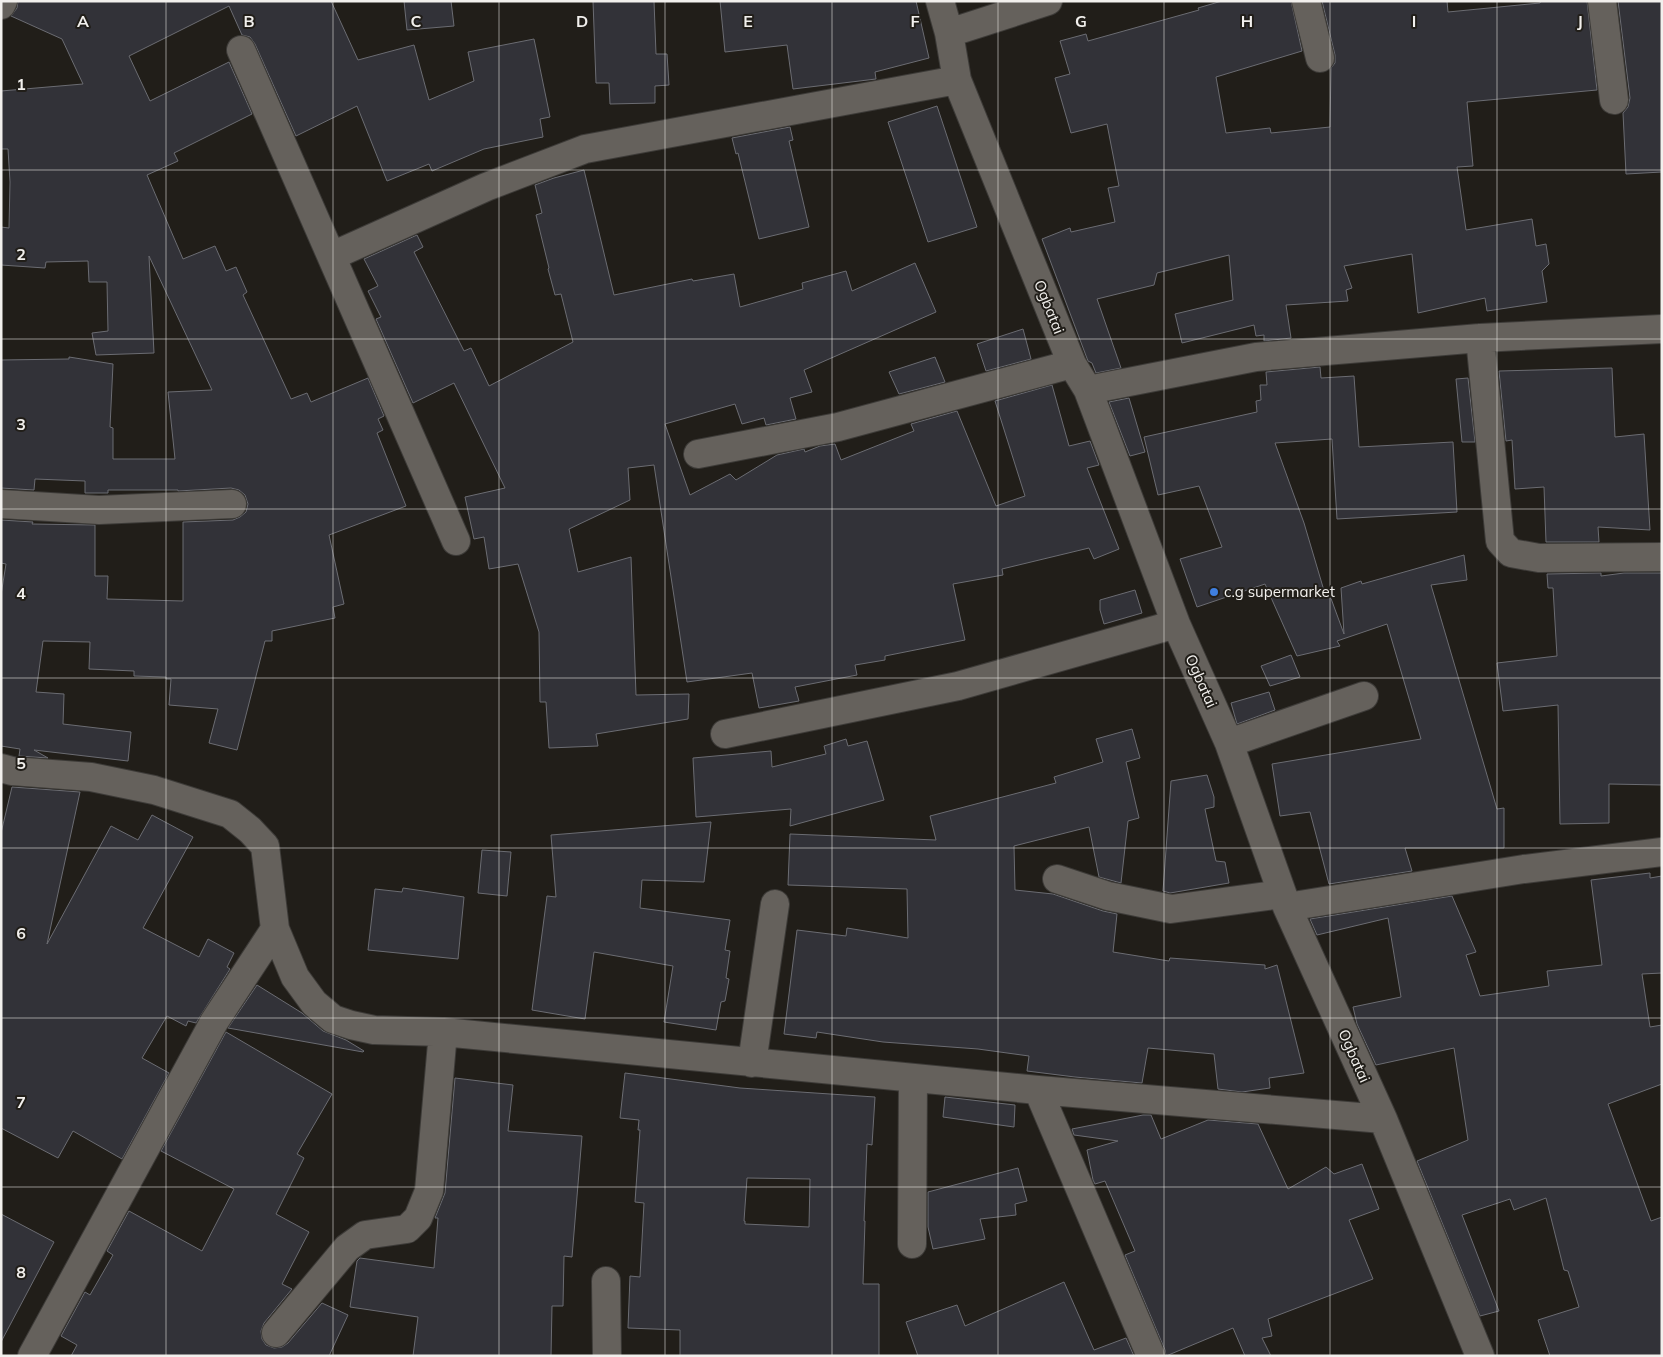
<svg xmlns="http://www.w3.org/2000/svg" width="1663" height="1357" font-family="Mulish,sans-serif">
	<rect width="100%" height="100%" fill="#211e19"/>
	<path fill="#323238" stroke="#6b6c72" fill-rule="evenodd" d="M 18,1 L 331,1 L 358,60 L 414,45 L 429,100 L 474,81 L 468,52 L 534,39 L 550,117 L 540,119 L 543,137 L 484,149 L 432,171 L 429,164 L 387,181 L 357,106 L 296,136 L 255,44 L 250,37 L 242,35 L 229,6 L 129,56 L 150,101 L 229,62 L 252,114 L 174,153 L 178,161 L 147,175 L 183,259 L 215,246 L 226,271 L 236,267 L 247,292 L 243,295 L 291,399 L 307,393 L 311,402 L 368,378 L 384,416 L 378,419 L 383,430 L 377,433 L 406,506 L 329,535 L 344,604 L 333,607 L 335,618 L 272,631 L 272,641 L 265,641 L 237,750 L 209,743 L 218,709 L 169,705 L 171,679 L 166,679 L 166,677 L 134,676 L 134,671 L 89,669 L 90,642 L 43,641 L 36,692 L 64,694 L 63,724 L 131,732 L 128,761 L 34,750 L 48,758 L 19,756 L 20,749 L 1,746 L 1,595 L 6,564 L 1,563 L 1,520 L 33,522 L 32,524 L 95,525 L 95,576 L 108,576 L 107,599 L 183,601 L 183,522 L 233,520 L 240,517 L 246,512 L 248,504 L 245,495 L 239,490 L 231,488 L 178,491 L 178,490 L 108,490 L 108,493 L 85,493 L 85,481 L 35,479 L 34,490 L 1,488 L 1,360 L 69,359 L 69,357 L 113,364 L 110,427 L 113,428 L 113,459 L 175,459 L 168,392 L 212,390 L 149,256 L 154,353 L 96,355 L 92,333 L 108,331 L 107,282 L 89,282 L 88,261 L 46,262 L 45,268 L 1,265 L 1,227 L 9,228 L 10,182 L 8,149 L 1,149 L 1,91 L 83,84 L 62,39 L 11,16 L 17,8 Z
		M 404,1 L 451,1 L 454,26 L 407,30 Z
		M 593,1 L 654,1 L 656,54 L 667,54 L 669,85 L 655,86 L 655,103 L 610,104 L 609,83 L 596,83 Z
		M 720,1 L 916,1 L 929,58 L 875,72 L 876,79 L 793,89 L 787,45 L 725,52 Z
		M 1222,1 L 1291,1 L 1302,51 L 1216,77 L 1226,133 L 1270,128 L 1271,133 L 1330,127 L 1331,68 L 1335,63 L 1335,55 L 1322,1 L 1447,1 L 1448,12 L 1540,3 L 1541,1 L 1587,1 L 1597,90 L 1467,102 L 1473,166 L 1457,167 L 1466,230 L 1532,219 L 1536,246 L 1546,244 L 1549,264 L 1542,271 L 1547,302 L 1487,311 L 1485,298 L 1418,313 L 1412,254 L 1344,266 L 1352,288 L 1346,290 L 1348,301 L 1286,305 L 1291,338 L 1264,341 L 1264,335 L 1256,336 L 1254,325 L 1182,343 L 1175,314 L 1233,300 L 1229,255 L 1157,273 L 1154,285 L 1097,299 L 1121,368 L 1096,373 L 1092,363 L 1088,361 L 1042,239 L 1070,228 L 1071,232 L 1115,222 L 1108,188 L 1119,186 L 1107,124 L 1071,133 L 1055,78 L 1070,74 L 1060,41 L 1086,34 L 1088,41 L 1199,10 L 1198,8 Z
		M 1618,1 L 1662,1 L 1662,172 L 1626,174 L 1623,113 L 1628,107 L 1630,98 Z
		M 937,106 L 977,227 L 928,242 L 888,122 Z
		M 790,127 L 793,140 L 789,141 L 809,227 L 759,239 L 738,153 L 736,154 L 732,138 Z
		M 584,170 L 614,295 L 692,279 L 693,281 L 734,274 L 740,307 L 803,289 L 802,283 L 846,271 L 852,291 L 915,263 L 936,312 L 804,370 L 812,392 L 790,398 L 796,419 L 766,425 L 764,418 L 742,424 L 735,404 L 665,424 L 690,495 L 730,474 L 736,480 L 777,455 L 804,449 L 805,452 L 820,446 L 835,444 L 841,460 L 914,431 L 911,424 L 957,411 L 996,506 L 1025,496 L 995,401 L 1052,385 L 1069,446 L 1090,441 L 1099,465 L 1087,468 L 1119,549 L 1094,559 L 1089,548 L 1002,569 L 1003,575 L 953,584 L 965,640 L 885,656 L 885,660 L 855,665 L 857,675 L 795,687 L 799,701 L 759,708 L 752,673 L 687,682 L 654,465 L 628,468 L 630,500 L 569,529 L 578,572 L 631,557 L 636,695 L 689,694 L 688,719 L 596,734 L 598,746 L 549,748 L 546,702 L 540,702 L 539,632 L 518,564 L 489,569 L 484,537 L 474,539 L 465,497 L 505,488 L 454,383 L 413,403 L 376,319 L 381,317 L 368,291 L 378,286 L 364,259 L 417,235 L 423,247 L 414,252 L 464,351 L 471,348 L 489,386 L 573,342 L 561,294 L 555,295 L 548,269 L 549,268 L 536,215 L 542,213 L 535,185 L 554,178 Z
		M 1023,329 L 1031,359 L 986,371 L 977,344 Z
		M 935,357 L 945,382 L 899,394 L 889,372 Z
		M 1320,367 L 1321,378 L 1354,376 L 1359,447 L 1453,442 L 1457,512 L 1337,519 L 1332,439 L 1275,443 L 1304,523 L 1325,594 L 1329,593 L 1344,634 L 1341,588 L 1361,581 L 1362,584 L 1464,555 L 1467,580 L 1431,585 L 1497,809 L 1504,808 L 1504,848 L 1405,848 L 1412,871 L 1329,884 L 1310,812 L 1280,816 L 1272,764 L 1421,739 L 1387,624 L 1337,641 L 1340,646 L 1297,656 L 1265,584 L 1197,607 L 1180,559 L 1222,547 L 1199,486 L 1158,495 L 1144,437 L 1257,412 L 1256,401 L 1261,400 L 1260,385 L 1267,385 L 1266,372 Z
		M 1612,368 L 1615,437 L 1644,434 L 1650,530 L 1598,527 L 1599,542 L 1546,542 L 1544,487 L 1515,489 L 1512,440 L 1506,441 L 1499,371 Z
		M 1468,378 L 1475,442 L 1462,442 L 1456,379 Z
		M 1129,398 L 1145,452 L 1130,456 L 1109,402 Z
		M 1601,573 L 1601,576 L 1624,573 L 1662,573 L 1662,785 L 1609,784 L 1609,823 L 1560,824 L 1558,705 L 1503,711 L 1497,663 L 1557,656 L 1553,588 L 1548,588 L 1547,574 Z
		M 1135,590 L 1142,613 L 1104,624 L 1100,610 L 1100,600 Z
		M 1291,655 L 1300,677 L 1270,686 L 1261,666 Z
		M 1269,692 L 1275,710 L 1237,724 L 1231,703 Z
		M 1132,729 L 1140,758 L 1126,762 L 1139,818 L 1128,821 L 1121,883 L 1099,877 L 1089,827 L 1014,846 L 1015,890 L 1053,894 L 1103,911 L 1117,914 L 1113,952 L 1169,961 L 1170,958 L 1265,965 L 1265,969 L 1277,965 L 1304,1073 L 1269,1078 L 1270,1088 L 1242,1092 L 1218,1089 L 1214,1054 L 1148,1048 L 1142,1083 L 1075,1077 L 1027,1071 L 1029,1056 L 978,1049 L 883,1042 L 817,1032 L 816,1038 L 784,1034 L 797,930 L 846,936 L 847,928 L 908,938 L 907,889 L 788,885 L 790,834 L 936,840 L 930,816 L 1056,783 L 1054,777 L 1103,762 L 1096,739 Z
		M 846,739 L 848,746 L 867,741 L 884,800 L 790,826 L 791,809 L 696,817 L 693,758 L 771,751 L 772,767 L 826,754 L 824,746 Z
		M 1207,775 L 1214,797 L 1214,807 L 1205,809 L 1216,861 L 1225,862 L 1229,883 L 1170,893 L 1163,891 L 1171,781 Z
		M 12,787 L 80,792 L 47,944 L 111,826 L 138,840 L 152,815 L 193,837 L 143,928 L 199,957 L 208,939 L 234,953 L 227,967 L 230,969 L 196,1023 L 188,1021 L 186,1026 L 167,1016 L 142,1058 L 169,1073 L 122,1159 L 73,1131 L 58,1158 L 1,1128 L 1,833 Z
		M 711,822 L 704,882 L 642,880 L 640,908 L 730,920 L 725,950 L 730,951 L 726,978 L 729,979 L 725,1001 L 721,1002 L 716,1030 L 664,1022 L 673,966 L 594,952 L 585,1019 L 532,1010 L 547,896 L 556,897 L 551,835 Z
		M 482,850 L 511,852 L 507,896 L 478,893 Z
		M 1650,873 L 1650,878 L 1662,876 L 1662,973 L 1642,974 L 1650,1027 L 1662,1025 L 1662,1084 L 1608,1104 L 1651,1221 L 1662,1217 L 1662,1356 L 1550,1356 L 1538,1320 L 1579,1307 L 1568,1271 L 1564,1270 L 1546,1198 L 1514,1210 L 1510,1199 L 1462,1215 L 1499,1311 L 1480,1316 L 1417,1161 L 1468,1140 L 1454,1048 L 1376,1065 L 1357,1024 L 1353,1007 L 1401,997 L 1388,918 L 1317,935 L 1310,919 L 1452,896 L 1476,952 L 1466,955 L 1480,996 L 1549,986 L 1547,971 L 1602,965 L 1591,880 Z
		M 403,888 L 464,897 L 458,959 L 368,950 L 375,889 L 402,892 Z
		M 257,985 L 302,1013 L 323,1031 L 346,1040 L 364,1051 L 363,1052 L 228,1028 Z
		M 226,1032 L 332,1094 L 297,1154 L 304,1158 L 276,1214 L 309,1232 L 282,1284 L 292,1289 L 264,1323 L 261,1331 L 262,1339 L 266,1345 L 274,1348 L 282,1347 L 288,1343 L 322,1303 L 348,1315 L 329,1356 L 71,1356 L 77,1345 L 61,1336 L 85,1292 L 90,1295 L 113,1255 L 107,1251 L 129,1211 L 202,1251 L 234,1189 L 161,1151 Z
		M 625,1073 L 740,1088 L 875,1097 L 872,1145 L 867,1144 L 864,1221 L 865,1221 L 863,1284 L 879,1284 L 879,1356 L 680,1356 L 680,1330 L 628,1328 L 630,1276 L 640,1277 L 644,1203 L 635,1202 L 640,1130 L 638,1130 L 639,1120 L 620,1118 ZM 747,1178 L 810,1179 L 809,1227 L 745,1224 L 745,1221 L 744,1221 Z
		M 455,1078 L 513,1085 L 508,1131 L 582,1136 L 572,1257 L 564,1256 L 563,1306 L 552,1306 L 551,1356 L 413,1356 L 418,1317 L 350,1307 L 357,1261 L 360,1258 L 434,1268 L 438,1218 L 435,1218 L 445,1193 Z
		M 945,1097 L 1015,1105 L 1014,1127 L 943,1117 Z
		M 1143,1115 L 1151,1115 L 1161,1139 L 1208,1120 L 1258,1124 L 1288,1189 L 1326,1167 L 1334,1174 L 1362,1164 L 1379,1209 L 1349,1220 L 1373,1279 L 1268,1319 L 1272,1336 L 1262,1338 L 1271,1356 L 1245,1356 L 1233,1328 L 1166,1356 L 1165,1350 L 1125,1255 L 1135,1251 L 1105,1181 L 1095,1184 L 1093,1180 L 1087,1150 L 1118,1141 L 1074,1135 L 1072,1129 Z
		M 1018,1168 L 1027,1201 L 1015,1204 L 1016,1215 L 980,1219 L 985,1239 L 933,1249 L 928,1227 L 928,1192 Z
		M 1,1214 L 54,1242 L 1,1342 Z
		M 1064,1282 L 1094,1350 L 1126,1338 L 1134,1356 L 918,1356 L 906,1322 L 957,1305 L 965,1326 Z"/>
	<g fill="none" stroke-linecap="round" stroke-linejoin="round">
		<g stroke="#3d3b38" stroke-width="30">
			<path id="minor" d="M 940,1 L 949,33 L 957,80 L 1072,364 L 1088,390 L 1176,624 L 1229,743 L 1287,907 L 1383,1119 L 1480,1356
				M 1306,1 L 1320,58
				M 1602,1 L 1614,100
				M 1,5 L 3,1
				M 949,33 L 1048,1
				M 241,50 L 456,541
				M 332,256 L 486,187 L 585,149 L 957,80
				M 1480,338 L 1500,541 L 1511,553 L 1539,558 L 1662,557
				M 1088,390 L 1256,357 L 1480,338 L 1662,329
				M 698,454 L 838,427 L 1072,364
				M 1,504 L 99,510 L 232,504
				M 725,734 L 958,686 L 1176,624
				M 1229,743 L 1364,696
				M 1,768 L 12,771 L 91,777 L 154,790 L 230,814 L 250,830 L 265,846 L 275,929 L 295,977 L 314,1003 L 333,1019 L 351,1025 L 374,1030 L 443,1032 L 1038,1090 L 1383,1119
				M 1057,879 L 1108,896 L 1171,909 L 1282,894
				M 1287,907 L 1524,869 L 1662,852
				M 752,1063 L 775,904
				M 1038,1090 L 1151,1356
				M 912,1244 L 913,1078
				M 606,1281 L 607,1356
				M 276,1333 L 347,1248 L 365,1235 L 407,1229 L 418,1218 L 429,1191 L 443,1032
				M 32,1356 L 214,1022 L 275,929"/>
		</g>
		<use href="#minor" stroke="#65615c" stroke-width="28"/>
	</g>
	<path fill="none" stroke="#f2f0ed" stroke-width="1" stroke-opacity="0.55" d="M 166,1 L 166,1356M 333,1 L 333,1356M 499,1 L 499,1356M 665,1 L 665,1356M 832,1 L 832,1356M 998,1 L 998,1356M 1164,1 L 1164,1356M 1330,1 L 1330,1356M 1497,1 L 1497,1356M 1,170 L 1662,170M 1,339 L 1662,339M 1,509 L 1662,509M 1,678 L 1662,678M 1,848 L 1662,848M 1,1018 L 1662,1018M 1,1187 L 1662,1187"/>
	<circle fill="#3f7fe0" stroke="#211e19" stroke-width="2" cx="1214" cy="592" r="5"/>
	<g text-anchor="middle" stroke-width="4" stroke-linejoin="round" paint-order="stroke">
		<g font-size="15" fill="#f2f0ed" stroke="#211e19">
			<text transform="translate(1049 307) rotate(68)" y="5">Ogbatai</text>
			<text transform="translate(1201 681) rotate(66)" y="5">Ogbatai</text>
			<text transform="translate(1354 1056) rotate(66)" y="5">Ogbatai</text>
		</g>
		<g font-size="15" fill="#f2f0ed" stroke="#211e19" text-anchor="start">
			<text x="1224" y="597">c.g supermarket</text>
		</g>
	</g>
	<g font-size="16" text-anchor="middle" font-weight="bold" fill="#f2f0ed" stroke="#211e19" stroke-width="4" stroke-linejoin="round" paint-order="stroke">
		<text x="83" y="27">A</text>
		<text x="249" y="27">B</text>
		<text x="416" y="27">C</text>
		<text x="582" y="27">D</text>
		<text x="748" y="27">E</text>
		<text x="915" y="27">F</text>
		<text x="1081" y="27">G</text>
		<text x="1247" y="27">H</text>
		<text x="1414" y="27">I</text>
		<text x="1580" y="27">J</text>
		<text x="21" y="90">1</text>
		<text x="21" y="260">2</text>
		<text x="21" y="430">3</text>
		<text x="21" y="599">4</text>
		<text x="21" y="769">5</text>
		<text x="21" y="939">6</text>
		<text x="21" y="1108">7</text>
		<text x="21" y="1278">8</text>
	</g>
	<rect width="1663" height="1357" fill="none" stroke="#f2f0ed" stroke-width="5"/>
</svg>
